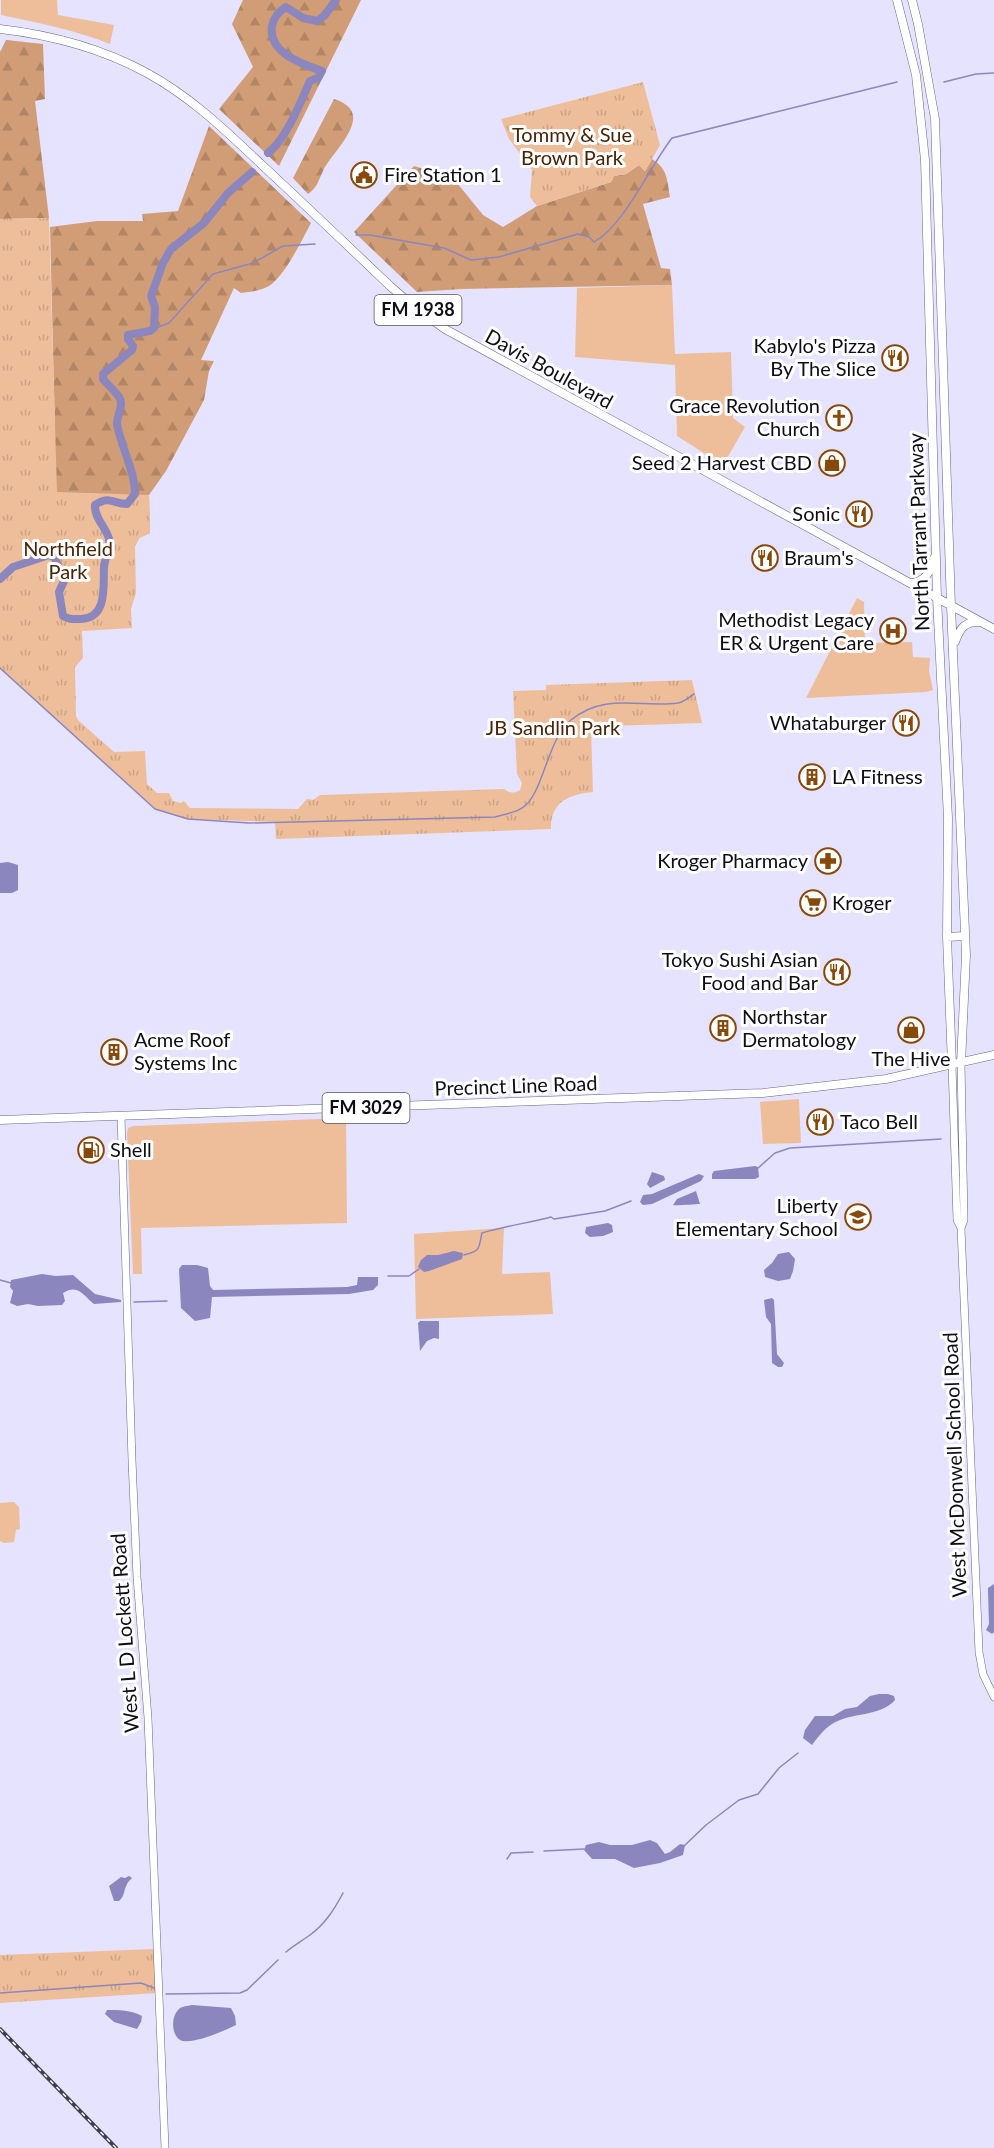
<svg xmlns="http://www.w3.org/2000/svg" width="994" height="2148" font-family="Lato,sans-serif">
	<defs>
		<pattern id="forest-firs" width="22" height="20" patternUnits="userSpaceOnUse" patternTransform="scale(1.5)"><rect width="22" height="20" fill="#d19d76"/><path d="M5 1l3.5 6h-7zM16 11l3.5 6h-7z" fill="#b28665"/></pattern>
		<pattern id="park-tufts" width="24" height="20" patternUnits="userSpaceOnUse" patternTransform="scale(1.5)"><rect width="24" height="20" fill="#eebe9a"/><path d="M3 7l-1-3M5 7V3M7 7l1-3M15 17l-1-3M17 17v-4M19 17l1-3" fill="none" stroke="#cba284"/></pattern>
	</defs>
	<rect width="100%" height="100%" fill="#e5e3ff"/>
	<path fill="#eebe9a" d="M 1,0 L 57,0 L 58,15 L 114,25 L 110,44 C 75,30 39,23 1,15 Z
		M 672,285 L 675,354 L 731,352 L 733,418 L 745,427 L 723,465 L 677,436 L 675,365 L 575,357 L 577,288 Z
		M 857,598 L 864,602 L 865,643 L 912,642 L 913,657 L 930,658 L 929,671 L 933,690 L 926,692 L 806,698 Z
		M 799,1099 L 801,1143 L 763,1144 L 760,1102 Z
		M 346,1118 L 347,1223 L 141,1228 L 142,1274 L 133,1274 L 127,1133 L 128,1128 L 133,1126 Z
		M 504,1228 L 502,1274 L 550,1272 L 553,1314 L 416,1319 L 414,1234 Z
		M 14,1502 L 19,1507 L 20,1529 L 16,1530 L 14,1542 L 4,1543 L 0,1541 L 0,1503 Z"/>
	<path fill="url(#forest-firs)" d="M 243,0 L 361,0 L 279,166 L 219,109 L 253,67 L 232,24 Z
		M 6,40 L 43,44 L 45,99 L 35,101 L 49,218 L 0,219 L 0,52 Z
		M 334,99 C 379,113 332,151 323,171 C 318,181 318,187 308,194 L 293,178 Z
		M 209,126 L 311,223 C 302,240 284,277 269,286 C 260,291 250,292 241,293 L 234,288 L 201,360 L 214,361 L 209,371 L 204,400 L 166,471 L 149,495 L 150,533 L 139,538 L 135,546 L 0,485 L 55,433 L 50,227 L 97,221 L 143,221 L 142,214 L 178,211 Z
		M 652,159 C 668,169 667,180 670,197 L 643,204 L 661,268 L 670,269 L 672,285 L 461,289 L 417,292 L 354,232 L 414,166 L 453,178 L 483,215 L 503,227 L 537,206 L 611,182 L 614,176 L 626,174 L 639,165 L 645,171 Z"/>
	<path fill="url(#park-tufts)" d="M 643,82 L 660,145 L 645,171 L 639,165 L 626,174 L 614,176 L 611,182 L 537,206 L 530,197 L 532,170 L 509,139 L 501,119 Z
		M 49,218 L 57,492 L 149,495 L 150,533 L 139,538 L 135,546 L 136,593 L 131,609 L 132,628 L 82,631 L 83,658 L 75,667 L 76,716 L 79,721 L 114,752 L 145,751 L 147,784 L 157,793 L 169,793 L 173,801 L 181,803 L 184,801 L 190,808 L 298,809 L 307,799 L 313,800 L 320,795 L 504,789 C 510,793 513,794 520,790 L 522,783 L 517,774 L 513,691 L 546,690 L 546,685 L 692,680 L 702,723 L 610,726 L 600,721 L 595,723 L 591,729 L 593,792 C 571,794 550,801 551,829 L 276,839 L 275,822 L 188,819 L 155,809 L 0,669 L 0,219 Z
		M 155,1949 L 157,1993 L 0,2003 L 0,1955 Z"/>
	<path fill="#8c86be" d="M 8,862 L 18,865 L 18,890 L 12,893 L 0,893 L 0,863 Z
		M 755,1166 L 758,1167 L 759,1177 L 755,1179 L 712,1179 L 712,1174 L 714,1171 Z
		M 652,1172 L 664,1176 L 665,1180 L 650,1188 L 647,1184 Z
		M 699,1174 L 704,1176 L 701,1181 L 652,1204 L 643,1205 L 640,1202 L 643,1195 L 652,1194 Z
		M 696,1191 L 700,1204 C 695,1204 677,1206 673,1205 L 677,1199 Z
		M 608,1223 L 612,1225 L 613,1232 L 603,1236 L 590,1237 L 585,1233 L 586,1227 Z
		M 454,1251 L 463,1253 L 462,1259 L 429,1271 L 424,1272 L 418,1267 L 421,1260 L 427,1255 L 438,1255 Z
		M 789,1252 L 795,1259 L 793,1271 L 790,1279 L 778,1281 L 765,1277 L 764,1270 L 772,1263 L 778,1254 Z
		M 182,1265 L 197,1265 L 208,1268 L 210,1286 L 213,1290 L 347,1287 L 357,1285 L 358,1277 L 378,1277 L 378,1285 L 373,1290 L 349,1294 L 212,1297 L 210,1318 L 195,1321 L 181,1308 L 179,1269 Z
		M 42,1274 L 56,1276 L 73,1275 L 95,1294 L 121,1300 L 121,1302 L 94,1304 C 84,1297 79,1283 63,1293 L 65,1301 L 62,1305 L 38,1306 L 28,1304 L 17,1306 L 10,1303 L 13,1291 L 10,1287 L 11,1280 Z
		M 772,1298 L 774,1300 L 777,1354 L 784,1363 L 782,1367 L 778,1367 L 772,1363 L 771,1324 L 766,1317 L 764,1300 Z
		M 420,1321 L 439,1321 L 439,1339 L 434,1338 L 427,1341 L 420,1351 L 418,1323 Z
		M 994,1584 L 994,1632 L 992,1634 L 986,1630 L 989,1624 L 988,1591 L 988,1588 Z
		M 879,1694 L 888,1694 L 894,1696 L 895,1700 C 880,1717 851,1712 832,1724 C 824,1729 818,1737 812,1745 L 803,1738 L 805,1730 L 815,1716 L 833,1716 L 845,1709 L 857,1707 L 870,1696 Z
		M 650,1840 L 657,1843 L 665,1854 L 670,1852 L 680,1844 L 685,1845 L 683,1855 L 660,1863 L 634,1868 L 615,1859 L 592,1859 L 584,1850 L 586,1845 L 599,1842 L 610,1845 L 632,1845 Z
		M 129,1876 L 132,1878 C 122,1887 127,1894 119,1901 L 114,1901 L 109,1886 L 121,1877 L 125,1878 Z
		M 192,2005 L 231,2008 L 235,2016 L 236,2025 C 226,2030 190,2046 180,2040 C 171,2034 171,2016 179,2009 C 182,2006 188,2006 192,2005 Z
		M 107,2010 C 119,2010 131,2010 142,2016 L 141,2022 L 137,2029 L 114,2022 L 105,2014 Z"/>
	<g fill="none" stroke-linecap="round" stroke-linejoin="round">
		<path stroke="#8c86be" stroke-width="1.5" d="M 944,82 L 976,74 L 994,73
			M 356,235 L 370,235 L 444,248 L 471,260 L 499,257 L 578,234 L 589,237 L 594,242 C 624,226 650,166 672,138 L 897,82
			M 151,330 L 169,323 L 213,274 L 253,263 L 283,246 L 315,244
			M 0,668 L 155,809 L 188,819 L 249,823 L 495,817 C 504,814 515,813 522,808 C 543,796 547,739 571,720 C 605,692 640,708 678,703 C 684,702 689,697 694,694
			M 757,1169 L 775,1153 L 790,1148 L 941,1139
			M 464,1255 C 482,1250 478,1249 482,1233 C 505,1226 528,1223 551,1217 L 554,1219 L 605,1211 L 631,1201
			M 388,1276 L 409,1276 L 419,1269
			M 0,1280 L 11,1283
			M 134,1302 L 167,1301
			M 684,1846 L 706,1825 L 739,1800 L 758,1794 L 779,1768 L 798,1753
			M 544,1851 L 584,1849
			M 507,1859 L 511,1853 L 533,1852
			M 286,1952 C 294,1945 302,1941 310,1935 C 325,1924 334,1910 343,1893
			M 0,1993 L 141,1983 L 154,1988
			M 166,1994 L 240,1993 L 247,1990 L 278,1960"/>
		<path stroke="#8c86be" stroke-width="8" d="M 268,153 C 286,140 301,101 310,81 L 318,78 L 322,71 C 302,64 268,53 272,26 C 274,17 278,12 286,7 L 303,18 L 317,21 L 324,16 L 336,0
			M 0,579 L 13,567 L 49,555 L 55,558 L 64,581 L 59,592 L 63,616 C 69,620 74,619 81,619 C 108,618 103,586 104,567 C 105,558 110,548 109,539 C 106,527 94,518 95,505 C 110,495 113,504 127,504 L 135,494 C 135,471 121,447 117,424 C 116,415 125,406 119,397 C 115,391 108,385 103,379 L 103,374 L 132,350 L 133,346 L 128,339 L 128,335 L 150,331 L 154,328 L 155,307 L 151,296 L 163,263 L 171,249 L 204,223 L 228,193 L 252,172"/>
		<g stroke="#676583" stroke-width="8">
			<path id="secondary" d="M 961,1063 L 964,1220 L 961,1228 L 979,1652 L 983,1674 L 994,1697
				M 952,1065 L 957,1220 L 961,1228
				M 121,1116 L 132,1460 L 137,1577 L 148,1718 L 165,2148"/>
		</g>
		<g stroke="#676583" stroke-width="9">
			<path id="primary" d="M 897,0 L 916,75 L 925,160 L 937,598 L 948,818 L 947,937 L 952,1065
				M 912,0 L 918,24 L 935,119 L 951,606 L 966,955 L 961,1063
				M 0,29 C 52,35 101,48 147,73 C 191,97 225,130 261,164 C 304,204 347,245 390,286 L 413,306 L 445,329 L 994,629
				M 910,583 C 926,582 930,572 934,558
				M 955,642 C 960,628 965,621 980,622
				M 947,937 L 965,936
				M 0,1120 L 763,1093 L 886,1079 L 994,1055"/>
		</g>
		<use href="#secondary" stroke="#fff" stroke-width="7"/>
		<use href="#primary" stroke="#fff" stroke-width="8"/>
		<g stroke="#403e4d" stroke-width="4">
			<path id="rail" d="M 0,2029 L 116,2148"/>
		</g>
		<use href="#rail" stroke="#fff" stroke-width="1.5" stroke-dasharray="4.5" stroke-linecap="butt"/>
	</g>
	<defs>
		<g id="civic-ring" transform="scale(1.35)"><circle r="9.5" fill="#fff" stroke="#87490a" stroke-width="1.5"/><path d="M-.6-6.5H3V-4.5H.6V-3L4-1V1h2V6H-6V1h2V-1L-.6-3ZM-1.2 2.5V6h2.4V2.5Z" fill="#87490a"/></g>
		<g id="restaurant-ring" transform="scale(1.35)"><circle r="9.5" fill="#fff" stroke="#87490a" stroke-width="1.5"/><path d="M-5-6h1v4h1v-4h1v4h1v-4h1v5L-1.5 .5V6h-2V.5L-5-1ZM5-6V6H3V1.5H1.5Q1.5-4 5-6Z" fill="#87490a"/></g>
		<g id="church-ring" transform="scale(1.35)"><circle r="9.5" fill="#fff" stroke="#87490a" stroke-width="1.5"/><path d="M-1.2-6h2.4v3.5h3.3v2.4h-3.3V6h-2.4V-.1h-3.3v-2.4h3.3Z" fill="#87490a"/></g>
		<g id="shop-ring" transform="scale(1.35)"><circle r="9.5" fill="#fff" stroke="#87490a" stroke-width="1.5"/><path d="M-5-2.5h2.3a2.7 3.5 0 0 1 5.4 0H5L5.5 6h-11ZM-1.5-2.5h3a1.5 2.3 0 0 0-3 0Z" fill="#87490a"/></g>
		<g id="hospital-ring" transform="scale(1.35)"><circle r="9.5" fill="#fff" stroke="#87490a" stroke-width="1.5"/><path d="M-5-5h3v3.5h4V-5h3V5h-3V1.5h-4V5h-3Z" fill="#87490a"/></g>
		<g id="building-ring" transform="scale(1.35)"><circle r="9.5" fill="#fff" stroke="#87490a" stroke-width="1.5"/><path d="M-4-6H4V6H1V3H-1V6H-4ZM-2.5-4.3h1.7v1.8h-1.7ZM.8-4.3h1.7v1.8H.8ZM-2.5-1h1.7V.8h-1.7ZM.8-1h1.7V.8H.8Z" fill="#87490a"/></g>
		<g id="pharmacy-ring" transform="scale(1.35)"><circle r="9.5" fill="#fff" stroke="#87490a" stroke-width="1.5"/><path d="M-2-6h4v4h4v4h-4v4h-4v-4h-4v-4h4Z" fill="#87490a"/></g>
		<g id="supermarket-ring" transform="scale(1.35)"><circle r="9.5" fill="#fff" stroke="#87490a" stroke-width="1.5"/><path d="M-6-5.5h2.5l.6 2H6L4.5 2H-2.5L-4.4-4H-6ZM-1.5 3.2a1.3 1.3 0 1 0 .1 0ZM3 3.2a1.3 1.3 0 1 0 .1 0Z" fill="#87490a"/></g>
		<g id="fuel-ring" transform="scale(1.35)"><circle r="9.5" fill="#fff" stroke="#87490a" stroke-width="1.5"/><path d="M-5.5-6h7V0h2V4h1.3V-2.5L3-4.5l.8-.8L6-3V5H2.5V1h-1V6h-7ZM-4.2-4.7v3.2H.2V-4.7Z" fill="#87490a"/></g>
		<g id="school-ring" transform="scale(1.35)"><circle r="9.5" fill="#fff" stroke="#87490a" stroke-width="1.5"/><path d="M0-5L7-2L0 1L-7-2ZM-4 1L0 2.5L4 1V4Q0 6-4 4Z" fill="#87490a"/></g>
	</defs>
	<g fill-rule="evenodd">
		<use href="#civic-ring" x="364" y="175"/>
		<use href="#restaurant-ring" x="895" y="358"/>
		<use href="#church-ring" x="839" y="418"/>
		<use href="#shop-ring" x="832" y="463"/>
		<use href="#restaurant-ring" x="859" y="514"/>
		<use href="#restaurant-ring" x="765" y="558"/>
		<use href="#hospital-ring" x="893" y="631"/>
		<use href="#restaurant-ring" x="906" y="723"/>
		<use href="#building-ring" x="812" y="777"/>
		<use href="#pharmacy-ring" x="828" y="861"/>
		<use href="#supermarket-ring" x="813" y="903"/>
		<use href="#restaurant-ring" x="837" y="972"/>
		<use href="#building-ring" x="723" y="1028"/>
		<use href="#shop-ring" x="911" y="1030"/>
		<use href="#building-ring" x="114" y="1052"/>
		<use href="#restaurant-ring" x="820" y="1122"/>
		<use href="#fuel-ring" x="91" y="1150"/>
		<use href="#school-ring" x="858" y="1217"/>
	</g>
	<g text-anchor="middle" stroke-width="6" stroke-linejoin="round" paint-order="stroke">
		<g fill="#fff" stroke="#56565d" stroke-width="1.5">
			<rect x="374.5" y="295" width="87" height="30" rx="4.5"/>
			<rect x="322.5" y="1093" width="87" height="30" rx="4.5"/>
		</g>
		<g font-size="18" font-weight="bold" fill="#0e0d18">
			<text x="418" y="316">FM 1938</text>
			<text x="366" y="1114">FM 3029</text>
		</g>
		<g font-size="20" fill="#462404" stroke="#fff">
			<text x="572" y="142">Tommy &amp; Sue<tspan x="572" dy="23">Brown Park</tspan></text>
			<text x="68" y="556">Northfield<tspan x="68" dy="23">Park</tspan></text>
			<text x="553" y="735">JB Sandlin Park</text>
		</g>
		<g font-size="20" fill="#0e0d18" stroke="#fff" text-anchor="end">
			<text x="384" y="182" text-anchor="start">Fire Station 1</text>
			<text x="876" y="353">Kabylo's Pizza<tspan x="876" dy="23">By The Slice</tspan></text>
			<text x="820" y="413">Grace Revolution<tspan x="820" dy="23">Church</tspan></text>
			<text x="812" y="470">Seed 2 Harvest CBD</text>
			<text x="840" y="521">Sonic</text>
			<text x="784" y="565" text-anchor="start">Braum's</text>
			<text x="874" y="627">Methodist Legacy<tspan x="874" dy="23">ER &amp; Urgent Care</tspan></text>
			<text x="886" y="730">Whataburger</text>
			<text x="832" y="784" text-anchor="start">LA Fitness</text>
			<text x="808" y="868">Kroger Pharmacy</text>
			<text x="832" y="910" text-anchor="start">Kroger</text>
			<text x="818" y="967">Tokyo Sushi Asian<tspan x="818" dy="23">Food and Bar</tspan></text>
			<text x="742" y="1024" text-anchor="start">Northstar<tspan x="742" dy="23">Dermatology</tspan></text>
			<text x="134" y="1047" text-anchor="start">Acme Roof<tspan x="134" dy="23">Systems Inc</tspan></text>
			<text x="911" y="1066" text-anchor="middle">The Hive</text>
			<text x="840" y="1129" text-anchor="start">Taco Bell</text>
			<text x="110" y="1157" text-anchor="start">Shell</text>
			<text x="838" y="1213">Liberty<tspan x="838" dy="23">Elementary School</tspan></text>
		</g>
		<g font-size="20" fill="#0e0d18" stroke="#fff">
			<text transform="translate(549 369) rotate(29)" y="7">Davis Boulevard</text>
			<text transform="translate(919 532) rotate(-92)" y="7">North Tarrant Parkway</text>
			<text transform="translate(516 1086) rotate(-2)" y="7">Precinct Line Road</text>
			<text transform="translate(955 1465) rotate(-92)" y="7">West McDonwell School Road</text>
			<text transform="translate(125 1633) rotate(-94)" y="7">West L D Lockett Road</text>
		</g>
	</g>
</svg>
